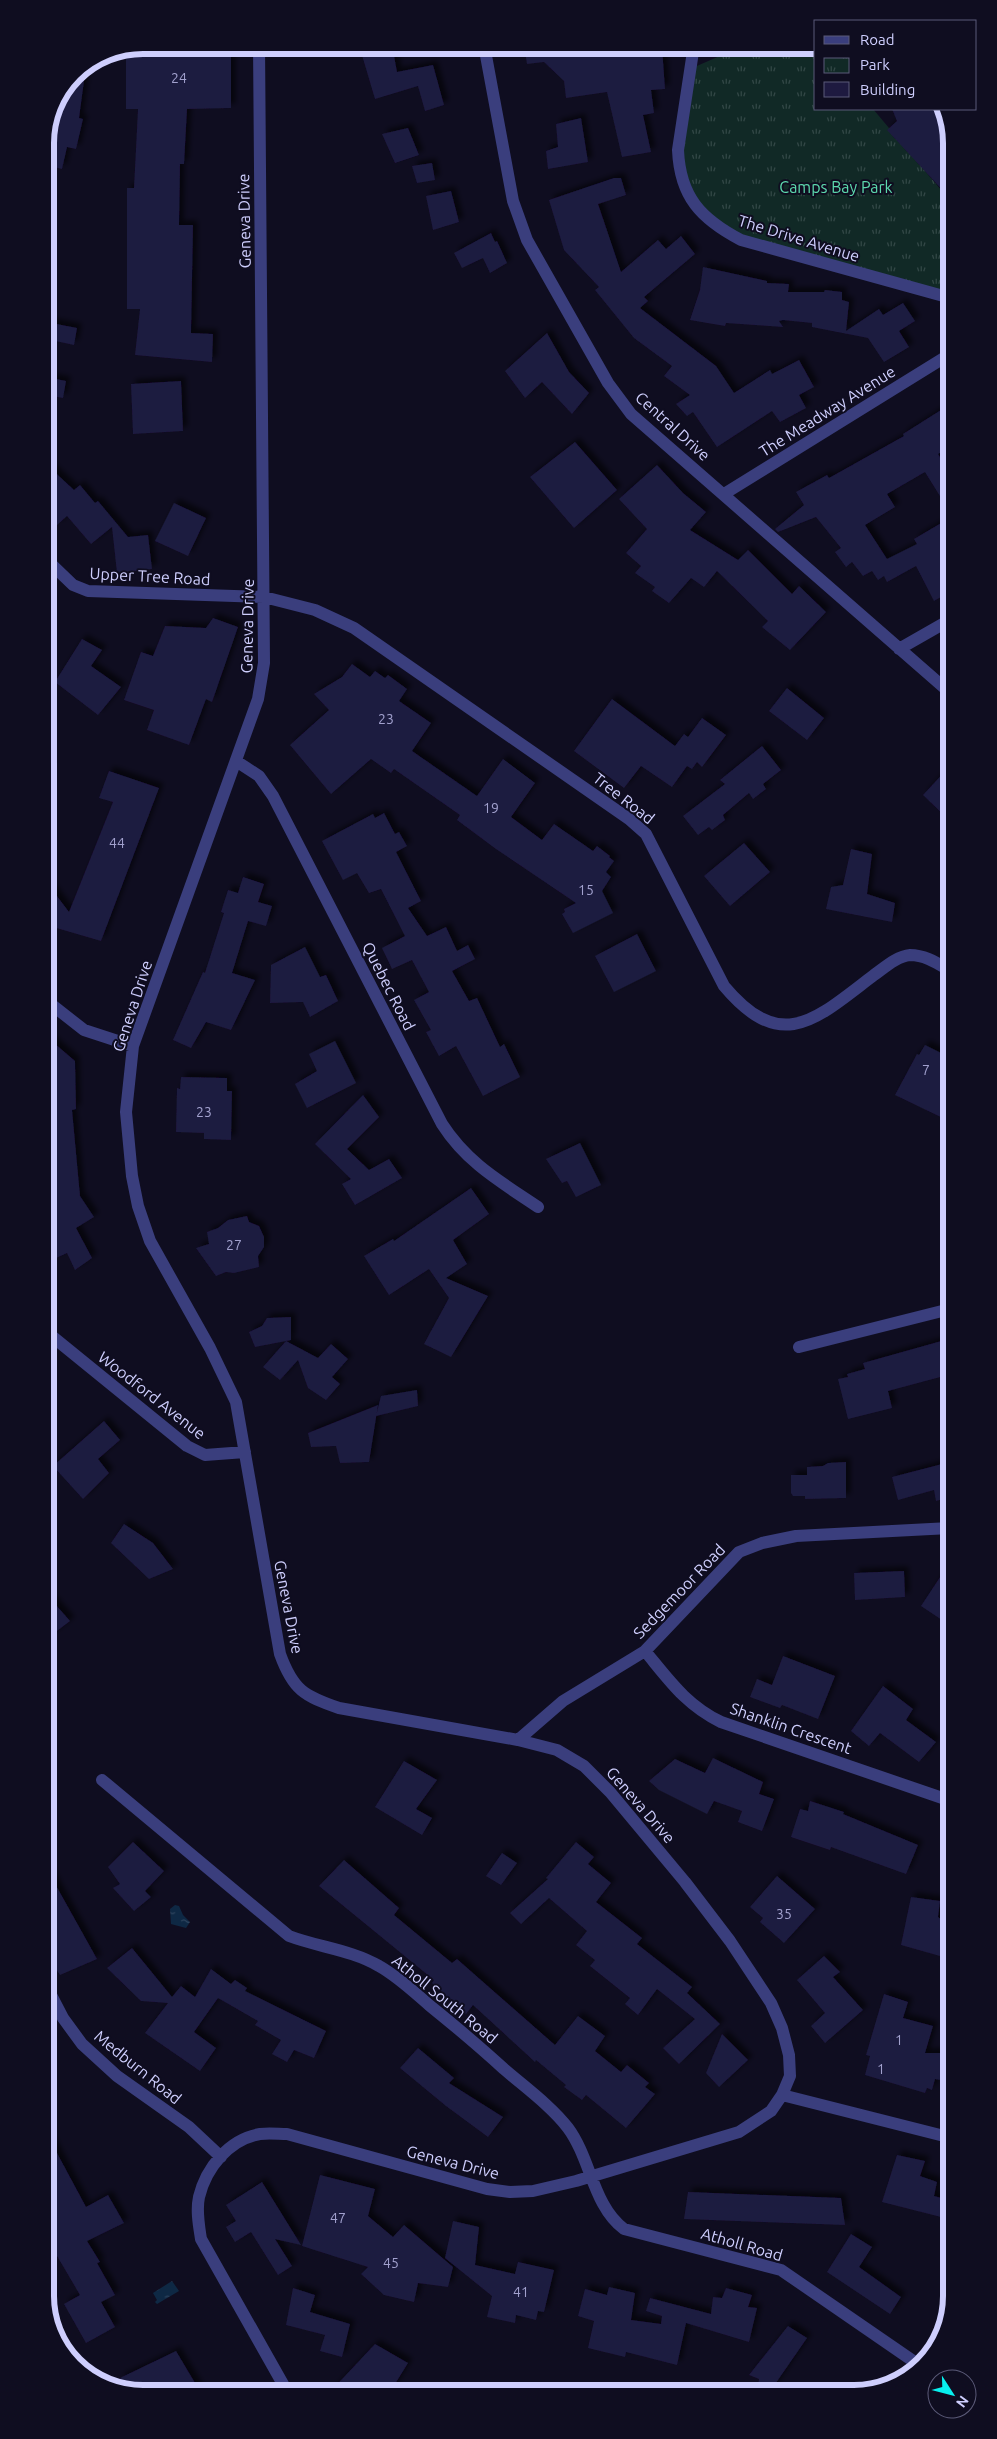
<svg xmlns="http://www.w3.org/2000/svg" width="997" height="2439" font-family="Ubuntu,sans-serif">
	<defs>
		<pattern id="park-tufts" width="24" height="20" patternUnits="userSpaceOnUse" patternTransform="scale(1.25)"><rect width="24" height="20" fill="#112926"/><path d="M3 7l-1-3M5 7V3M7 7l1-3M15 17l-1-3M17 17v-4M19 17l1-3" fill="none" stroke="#324746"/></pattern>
		<pattern id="water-ripples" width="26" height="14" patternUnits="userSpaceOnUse" patternTransform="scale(1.25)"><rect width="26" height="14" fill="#0e2844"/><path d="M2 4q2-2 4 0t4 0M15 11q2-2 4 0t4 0" fill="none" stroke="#304660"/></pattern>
		<filter id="shadow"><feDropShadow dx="4.5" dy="-4.5" stdDeviation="2.5" flood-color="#0009"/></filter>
	</defs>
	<rect width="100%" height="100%" fill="#0f0d20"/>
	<path fill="url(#park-tufts)" d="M 745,45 L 816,45 L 816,109 L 873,109 L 947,197 L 947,297 L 771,250 L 700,213 L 678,150 L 690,69 Z"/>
	<path fill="url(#water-ripples)" d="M 175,1905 L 179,1906 L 183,1915 L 190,1922 L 186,1928 L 171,1924 L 170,1909 Z
		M 172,2281 L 179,2291 L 157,2304 L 155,2302 L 157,2300 L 153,2293 Z"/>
	<path fill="#1e1a40" filter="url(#shadow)" d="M 142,45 L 231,45 L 231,108 L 187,109 L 184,164 L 180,164 L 179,225 L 193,225 L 191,333 L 213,334 L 212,362 L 135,355 L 140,309 L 127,309 L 127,188 L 134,188 L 138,109 L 126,109 L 126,48 Z
		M 359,45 L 392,45 L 397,72 L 433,65 L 444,105 L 425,111 L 418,86 L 375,99 Z
		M 524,45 L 591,45 L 591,52 L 662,47 L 665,89 L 651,90 L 654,113 L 643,115 L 651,152 L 622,157 L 607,92 L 566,98 L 564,81 L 544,62 L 527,64 Z
		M 86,66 L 79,118 L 83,119 L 76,149 L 67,147 L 62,169 L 45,165 L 45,137 L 53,105 L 74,73 Z
		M 892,109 L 945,109 L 947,112 L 947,195 L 887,130 L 897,121 Z
		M 581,118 L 588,162 L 548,169 L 546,151 L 558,147 L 556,124 Z
		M 408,128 L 419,155 L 395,163 L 382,134 Z
		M 432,163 L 435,180 L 417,183 L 412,166 Z
		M 614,178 L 621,178 L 626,195 L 598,204 L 621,272 L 658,240 L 666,249 L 681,236 L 695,254 L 644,297 L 648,301 L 640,308 L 716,366 L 734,393 L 770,370 L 772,374 L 799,360 L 814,387 L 799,395 L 806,408 L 780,422 L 772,411 L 717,447 L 693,412 L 687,416 L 676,404 L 690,395 L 664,376 L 672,366 L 634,338 L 595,290 L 599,287 L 564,250 L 549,200 Z
		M 451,191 L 459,222 L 433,230 L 426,196 Z
		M 491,233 L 495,242 L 497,241 L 507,263 L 490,273 L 483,258 L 462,268 L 454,253 Z
		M 703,267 L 767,281 L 767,283 L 789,284 L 788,292 L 824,292 L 825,290 L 842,292 L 842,300 L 849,302 L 846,331 L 879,309 L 883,315 L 903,303 L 915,321 L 899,331 L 909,347 L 884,362 L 868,338 L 812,327 L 812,323 L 783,320 L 779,321 L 783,327 L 726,323 L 725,326 L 690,320 L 700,290 Z
		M 46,322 L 77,328 L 74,345 L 46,339 Z
		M 547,333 L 569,372 L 589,393 L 572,414 L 542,382 L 525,398 L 505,371 Z
		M 46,377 L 66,381 L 63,398 L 46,395 Z
		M 181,381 L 183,431 L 133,434 L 131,384 Z
		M 941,410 L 948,420 L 948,448 L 938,454 L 948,470 L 948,509 L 925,472 L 887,494 L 895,507 L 865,525 L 887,559 L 917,544 L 914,539 L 948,519 L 948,593 L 934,601 L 916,566 L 887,582 L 884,576 L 878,580 L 872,571 L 863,576 L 852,562 L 846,567 L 835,552 L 841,548 L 816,517 L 778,532 L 775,529 L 804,505 L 796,492 L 827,475 L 829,478 L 904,436 L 903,434 Z
		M 575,442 L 617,490 L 574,528 L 530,477 Z
		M 46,464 L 74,490 L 80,485 L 95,503 L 98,501 L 128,537 L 148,535 L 152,569 L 117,573 L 112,527 L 91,544 L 67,516 L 57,525 L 46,512 Z
		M 657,465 L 683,493 L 706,512 L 690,530 L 738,560 L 748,550 L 792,594 L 799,586 L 826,612 L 790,650 L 762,627 L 768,621 L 717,571 L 704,587 L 691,578 L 669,603 L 652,591 L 655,587 L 635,573 L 641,566 L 626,553 L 647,529 L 619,499 Z
		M 174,503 L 206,518 L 188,556 L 155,541 Z
		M 213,618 L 238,627 L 212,702 L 206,699 L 189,745 L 147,730 L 154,710 L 124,700 L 141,652 L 153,656 L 165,626 L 206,628 Z
		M 82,639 L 102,650 L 91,666 L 121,687 L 98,715 L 55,682 Z
		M 352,664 L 370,677 L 375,671 L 385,678 L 388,675 L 407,689 L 399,701 L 431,723 L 412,751 L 477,796 L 503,759 L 535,783 L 511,817 L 542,840 L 554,824 L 593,851 L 597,846 L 610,856 L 609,857 L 614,861 L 606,872 L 611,877 L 602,891 L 613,913 L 573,933 L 562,914 L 565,912 L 564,909 L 576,903 L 496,849 L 457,820 L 460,815 L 394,769 L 391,773 L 371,759 L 331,794 L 290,745 L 329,710 L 314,694 L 342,677 Z
		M 787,688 L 824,718 L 807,740 L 769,711 Z
		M 612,699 L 675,746 L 684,734 L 688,737 L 702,718 L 726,735 L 702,767 L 697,762 L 692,769 L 687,766 L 672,787 L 641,766 L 624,788 L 574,751 Z
		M 762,746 L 781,770 L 763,784 L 766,789 L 753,799 L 749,793 L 723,815 L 725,820 L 712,830 L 709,827 L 698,835 L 683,816 L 725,784 L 720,780 Z
		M 948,768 L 949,820 L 923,795 Z
		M 109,771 L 159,788 L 101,941 L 53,927 L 47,919 L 47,883 L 69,912 L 113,802 L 99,798 Z
		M 384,813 L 395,834 L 399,832 L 407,846 L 396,852 L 421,901 L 408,908 L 427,936 L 446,927 L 457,951 L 468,945 L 475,959 L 452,971 L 469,1001 L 477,998 L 500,1047 L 504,1044 L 520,1077 L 483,1096 L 456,1046 L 439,1056 L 426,1032 L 431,1030 L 414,1000 L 429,992 L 412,960 L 392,969 L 382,948 L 405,936 L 381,889 L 369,893 L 357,873 L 343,880 L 322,841 L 373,814 L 375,818 Z
		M 744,843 L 770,872 L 730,906 L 704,876 Z
		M 851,849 L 872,854 L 867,894 L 895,903 L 892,922 L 826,909 L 831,887 L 843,885 Z
		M 243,877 L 264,884 L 258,902 L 272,906 L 266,926 L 248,921 L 232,973 L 255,980 L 231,1030 L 206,1022 L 191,1048 L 173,1040 L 203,972 L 205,973 L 224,913 L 221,912 L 228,890 L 238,893 Z
		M 637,934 L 656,971 L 614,992 L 595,956 Z
		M 305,947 L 320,977 L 326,975 L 338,1001 L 310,1017 L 303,1002 L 270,1003 L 271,965 Z
		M 47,1037 L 75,1061 L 76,1109 L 72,1110 L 80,1196 L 94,1217 L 76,1228 L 92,1258 L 75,1270 L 67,1253 L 54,1259 L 48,1249 Z
		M 335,1041 L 356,1083 L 307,1108 L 295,1084 L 317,1071 L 309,1054 Z
		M 925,1045 L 949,1057 L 949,1121 L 895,1095 L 917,1054 L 919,1055 Z
		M 181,1077 L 227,1078 L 227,1091 L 232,1091 L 231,1140 L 204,1139 L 204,1133 L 176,1132 L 177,1088 L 180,1089 Z
		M 363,1095 L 379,1117 L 347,1149 L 369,1170 L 389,1159 L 402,1178 L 355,1205 L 342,1184 L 351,1179 L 315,1144 Z
		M 580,1143 L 601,1185 L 576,1197 L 567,1181 L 562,1183 L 546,1159 Z
		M 471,1188 L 489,1214 L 453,1240 L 467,1264 L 446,1278 L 488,1296 L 451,1357 L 424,1344 L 449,1298 L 429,1269 L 389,1295 L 364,1256 L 393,1239 L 394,1241 Z
		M 247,1216 L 249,1222 L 259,1226 L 264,1237 L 264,1247 L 258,1256 L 259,1267 L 234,1273 L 226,1272 L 216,1276 L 196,1248 L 209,1244 L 207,1232 L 218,1228 L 228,1220 Z
		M 291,1317 L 291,1340 L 286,1341 L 318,1358 L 331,1344 L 348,1359 L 332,1377 L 340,1384 L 326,1400 L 308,1388 L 298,1360 L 280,1380 L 263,1367 L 286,1341 L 255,1347 L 249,1332 L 262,1326 L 267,1318 Z
		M 945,1340 L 950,1361 L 950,1373 L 944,1374 L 944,1376 L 888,1391 L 892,1408 L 848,1419 L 838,1379 L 848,1377 L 847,1374 L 865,1369 L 863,1363 Z
		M 417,1390 L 418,1406 L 376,1416 L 381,1396 Z
		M 378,1405 L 369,1462 L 340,1463 L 336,1446 L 311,1447 L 308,1433 Z
		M 104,1421 L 120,1440 L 98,1459 L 109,1473 L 83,1499 L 53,1466 Z
		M 846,1462 L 846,1498 L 805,1499 L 805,1496 L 793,1496 L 791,1493 L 791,1475 L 807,1475 L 807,1467 L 823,1466 L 828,1463 Z
		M 950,1462 L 950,1497 L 936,1501 L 934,1490 L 898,1500 L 892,1477 Z
		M 124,1524 L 153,1543 L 173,1569 L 149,1579 L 111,1543 Z
		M 950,1562 L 950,1606 L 942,1620 L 921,1606 Z
		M 904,1571 L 905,1597 L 855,1600 L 854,1573 Z
		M 48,1596 L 70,1621 L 49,1637 Z
		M 783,1656 L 835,1676 L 818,1719 L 782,1705 L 780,1708 L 750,1697 L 757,1679 L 772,1685 Z
		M 883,1686 L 913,1709 L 906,1720 L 936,1742 L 919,1762 L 880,1733 L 869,1746 L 851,1731 Z
		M 713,1758 L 763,1782 L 759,1794 L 774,1799 L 762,1831 L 738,1822 L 742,1811 L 714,1801 L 707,1814 L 659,1790 L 649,1781 L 675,1759 L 705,1773 Z
		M 404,1761 L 437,1780 L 416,1809 L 432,1818 L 422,1835 L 375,1807 Z
		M 810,1801 L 844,1812 L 843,1814 L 918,1845 L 906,1874 L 831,1847 L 830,1850 L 791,1837 L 800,1809 L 808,1811 Z
		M 133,1842 L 164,1871 L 145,1891 L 151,1897 L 134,1911 L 113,1888 L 120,1884 L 108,1867 Z
		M 576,1842 L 594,1857 L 588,1864 L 611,1883 L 596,1902 L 642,1938 L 637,1944 L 692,1987 L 687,1993 L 720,2024 L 679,2064 L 663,2048 L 695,2019 L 657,1989 L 638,2015 L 625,2004 L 630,1998 L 590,1966 L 595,1960 L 576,1945 L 587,1931 L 549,1898 L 521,1924 L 510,1913 L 548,1879 L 546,1878 Z
		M 502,1853 L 517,1863 L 501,1885 L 486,1876 Z
		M 344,1860 L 399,1908 L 394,1915 L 452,1963 L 457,1959 L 555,2045 L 578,2016 L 605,2036 L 595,2051 L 621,2072 L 627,2065 L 649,2083 L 645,2087 L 655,2094 L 626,2128 L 586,2095 L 582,2100 L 564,2087 L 566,2085 L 536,2060 L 535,2062 L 473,2005 L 466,2014 L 432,1983 L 434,1980 L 319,1886 Z
		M 49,1873 L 97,1959 L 60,1975 L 49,1959 Z
		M 777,1876 L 815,1909 L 784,1943 L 760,1922 L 763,1918 L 750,1907 Z
		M 911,1897 L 940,1901 L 938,1917 L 951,1927 L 951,1965 L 940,1956 L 901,1945 Z
		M 132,1948 L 172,1997 L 181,1986 L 195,1997 L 211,1969 L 231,1984 L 235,1980 L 247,1988 L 245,1991 L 326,2031 L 314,2058 L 294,2050 L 287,2062 L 272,2054 L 281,2040 L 255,2025 L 258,2021 L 218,1998 L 194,2032 L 216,2048 L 200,2071 L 145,2033 L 168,2003 L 141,2001 L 107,1968 Z
		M 824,1956 L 840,1972 L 833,1977 L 863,2010 L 825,2043 L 811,2026 L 825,2013 L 797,1980 Z
		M 884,1994 L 908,2002 L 903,2018 L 933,2026 L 925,2053 L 951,2053 L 952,2082 L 935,2079 L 932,2090 L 927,2088 L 925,2093 L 865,2075 L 870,2056 L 866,2055 Z
		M 722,2034 L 748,2060 L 719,2087 L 706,2073 Z
		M 418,2048 L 454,2078 L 449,2083 L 503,2117 L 488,2137 L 446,2106 L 400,2068 Z
		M 50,2140 L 86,2207 L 108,2195 L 124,2223 L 87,2241 L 100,2262 L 97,2263 L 115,2295 L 101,2302 L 115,2327 L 86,2343 L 64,2304 L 80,2295 L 50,2244 Z
		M 897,2155 L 925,2161 L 920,2176 L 937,2182 L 934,2196 L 945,2199 L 941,2217 L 882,2202 Z
		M 320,2175 L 375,2189 L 368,2216 L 393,2237 L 404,2225 L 453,2267 L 448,2287 L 418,2283 L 414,2302 L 384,2295 L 361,2274 L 368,2267 L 302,2246 Z
		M 262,2182 L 301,2245 L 275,2239 L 292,2266 L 278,2275 L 251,2232 L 235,2242 L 226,2227 L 236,2221 L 226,2205 Z
		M 688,2192 L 841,2198 L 845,2225 L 684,2219 Z
		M 453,2221 L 479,2227 L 475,2265 L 515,2274 L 518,2262 L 554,2270 L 544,2312 L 538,2311 L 536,2320 L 516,2315 L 515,2323 L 487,2317 L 492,2296 L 445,2258 Z
		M 851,2234 L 872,2247 L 859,2267 L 901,2297 L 890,2314 L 827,2272 Z
		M 609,2287 L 635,2293 L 631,2320 L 661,2324 L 662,2316 L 646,2311 L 650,2298 L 711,2314 L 713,2297 L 722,2298 L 726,2288 L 752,2295 L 748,2307 L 757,2308 L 749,2342 L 686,2323 L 677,2365 L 626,2352 L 625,2357 L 588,2348 L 594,2321 L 578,2316 L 585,2289 L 607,2295 Z
		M 293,2288 L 315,2295 L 310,2312 L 350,2324 L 342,2357 L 320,2351 L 325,2335 L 286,2325 Z
		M 788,2326 L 807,2338 L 771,2390 L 758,2386 L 759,2379 L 749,2375 Z
		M 375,2344 L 408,2363 L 390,2392 L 385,2392 L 376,2385 L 369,2392 L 329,2393 Z
		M 176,2351 L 201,2393 L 136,2394 L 128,2391 L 120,2378 Z"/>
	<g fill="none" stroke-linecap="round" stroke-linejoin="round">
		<path stroke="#3a3e7d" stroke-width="12" d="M 259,45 L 264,663 L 258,699 L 133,1046 L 126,1112 L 132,1176 L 138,1206 L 150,1241 L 210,1348 L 236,1402 L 280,1654 C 293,1690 304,1696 339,1708 L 518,1740 L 557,1750 L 584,1766 L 610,1792 L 685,1882 L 730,1941 L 771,2003 L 782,2028 L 789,2055 L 790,2076 L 782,2095 L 771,2111 L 739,2132 L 576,2181 L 533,2191 L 510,2192 L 487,2189 L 287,2134 C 279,2134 269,2133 260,2134 C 229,2139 206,2168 199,2197 C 196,2211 199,2226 201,2239 L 288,2393
			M 484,45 L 513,201 L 527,240 L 608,383 L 631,414 L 948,691
			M 694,45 L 678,150 C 680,197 701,219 741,240 L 947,297
			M 724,494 L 947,356
			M 46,559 L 73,585 L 88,591 L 264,597 L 315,610 L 354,628 L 629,819 L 646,834 L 724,986 C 782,1055 816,1019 874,975 C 884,968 897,956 910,955 C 925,955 937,963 949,970
			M 899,649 L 948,621
			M 236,761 L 259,776 L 273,796 L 442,1124 C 467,1163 501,1182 538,1207
			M 47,1001 L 84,1030 L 133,1046
			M 48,1333 L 187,1446 L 205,1455 L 245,1452
			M 799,1347 L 950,1309
			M 645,1651 C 669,1680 686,1705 721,1722 L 951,1801
			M 518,1740 L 563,1701 L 645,1651 L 739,1552 L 762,1543 L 796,1536 L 950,1528
			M 102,1780 L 289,1936 C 318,1947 352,1950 379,1966 C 397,1976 413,1991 429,2005 C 455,2026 480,2047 504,2069 C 526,2088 551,2106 568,2128 C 591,2159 593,2206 624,2229 L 781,2270 L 919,2365
			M 49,1991 L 63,2018 L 82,2044 L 117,2076 L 189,2127 L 221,2157
			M 782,2095 L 952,2138"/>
	</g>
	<g text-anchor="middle" stroke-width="4" stroke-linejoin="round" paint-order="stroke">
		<g font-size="14" fill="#a2a1ce">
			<text x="179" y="83">24</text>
			<text x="386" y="724">23</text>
			<text x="491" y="813">19</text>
			<text x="117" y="848">44</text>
			<text x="586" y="895">15</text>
			<text x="926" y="1075">7</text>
			<text x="204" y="1117">23</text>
			<text x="234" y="1250">27</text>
			<text x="784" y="1919">35</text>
			<text x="899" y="2045">1</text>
			<text x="881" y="2074">1</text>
			<text x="338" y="2223">47</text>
			<text x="391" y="2268">45</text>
			<text x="521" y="2297">41</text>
		</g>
		<g font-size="16" fill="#5ddaae" stroke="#0f0d20">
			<text x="836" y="193">Camps Bay Park</text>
		</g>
		<g font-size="16" fill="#cecefd" stroke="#0f0d20">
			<text transform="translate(244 221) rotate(-91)" y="6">Geneva Drive</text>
			<text transform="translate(799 238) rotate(17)" y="6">The Drive Avenue</text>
			<text transform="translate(827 411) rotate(-32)" y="6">The Meadway Avenue</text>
			<text transform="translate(673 426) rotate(42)" y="6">Central Drive</text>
			<text transform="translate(150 576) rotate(3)" y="6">Upper Tree Road</text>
			<text transform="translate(247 626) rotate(-89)" y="6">Geneva Drive</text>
			<text transform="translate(624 798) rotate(38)" y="6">Tree Road</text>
			<text transform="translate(389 986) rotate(63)" y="6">Quebec Road</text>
			<text transform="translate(132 1006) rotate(-72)" y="6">Geneva Drive</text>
			<text transform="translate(152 1395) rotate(38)" y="6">Woodford Avenue</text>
			<text transform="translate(679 1591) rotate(-46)" y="6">Sedgemoor Road</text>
			<text transform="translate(289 1607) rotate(79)" y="6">Geneva Drive</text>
			<text transform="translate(791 1728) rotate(19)" y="6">Shanklin Crescent</text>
			<text transform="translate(641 1805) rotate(49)" y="6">Geneva Drive</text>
			<text transform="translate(445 1999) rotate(39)" y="6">Atholl South Road</text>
			<text transform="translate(138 2067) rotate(39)" y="6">Medburn Road</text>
			<text transform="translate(453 2162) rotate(14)" y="6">Geneva Drive</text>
			<text transform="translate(742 2244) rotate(16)" y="6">Atholl Road</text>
		</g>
	</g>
	<path d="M0 0H997V2439H0ZM143 54H854A89 89 0 0 1 943 143V2296A89 89 0 0 1 854 2385H143A89 89 0 0 1 54 2296V143A89 89 0 0 1 143 54Z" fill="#0f0d20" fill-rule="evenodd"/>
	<path fill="none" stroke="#cecefd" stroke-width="6" d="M143 54H854A89 89 0 0 1 943 143V2296A89 89 0 0 1 854 2385H143A89 89 0 0 1 54 2296V143A89 89 0 0 1 143 54Z"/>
	<rect x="814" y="20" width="162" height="90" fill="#0f0d20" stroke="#5b5a78"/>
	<rect x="824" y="36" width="25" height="8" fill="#3a3e7d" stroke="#5b5a78"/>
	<text x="860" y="45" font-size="15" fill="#cecefd">Road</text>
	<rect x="824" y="58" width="25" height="15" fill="url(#park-tufts)" stroke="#5b5a78"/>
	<text x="860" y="70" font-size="15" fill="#cecefd">Park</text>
	<rect x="824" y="82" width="25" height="15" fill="#1e1a40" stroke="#5b5a78"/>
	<text x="860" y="95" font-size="15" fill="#cecefd">Building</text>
	<g transform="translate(952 2394) rotate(126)"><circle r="24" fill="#0f0d20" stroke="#5b5a78"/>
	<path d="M0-4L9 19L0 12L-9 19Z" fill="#08efee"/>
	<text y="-8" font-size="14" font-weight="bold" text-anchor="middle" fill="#cecefd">N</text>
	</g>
</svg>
